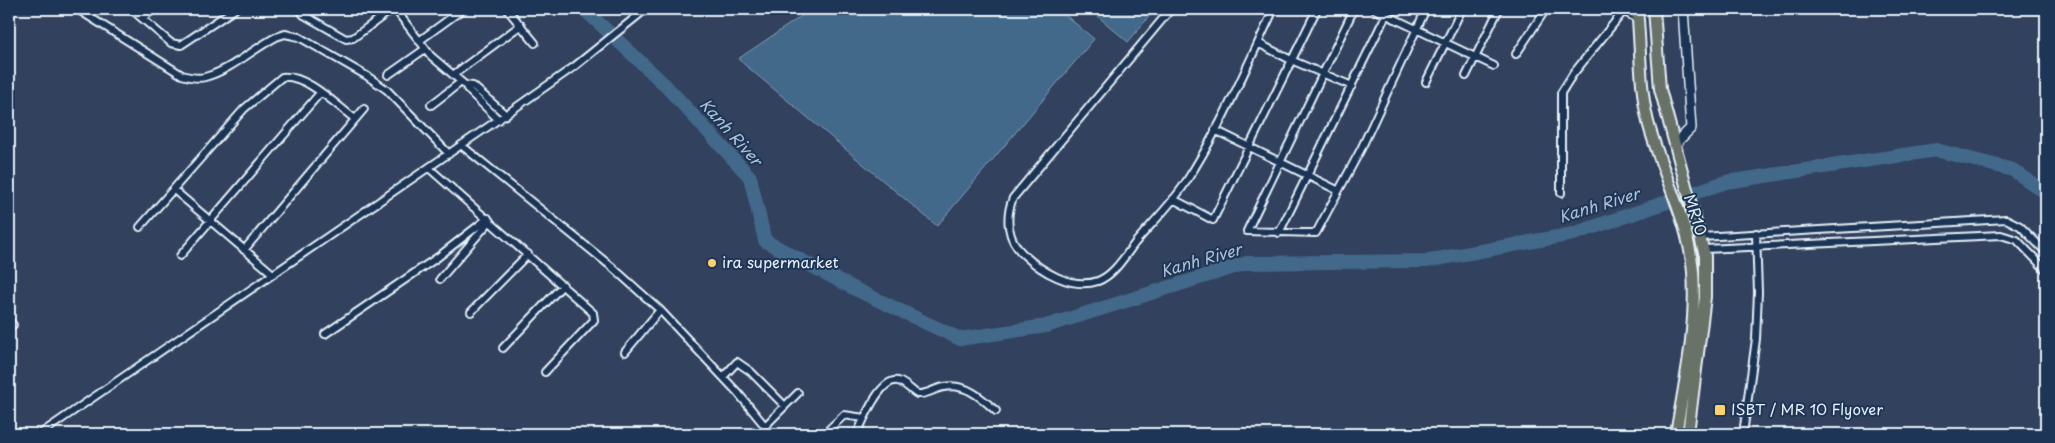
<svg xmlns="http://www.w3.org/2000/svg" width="2055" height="443" font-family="'Playpen Sans',sans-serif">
	<rect width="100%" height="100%" fill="#31415e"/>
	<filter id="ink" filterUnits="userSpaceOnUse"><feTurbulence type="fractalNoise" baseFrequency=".02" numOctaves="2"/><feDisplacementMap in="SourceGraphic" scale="10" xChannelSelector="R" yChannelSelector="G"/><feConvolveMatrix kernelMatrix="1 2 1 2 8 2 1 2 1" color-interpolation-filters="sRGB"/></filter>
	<g filter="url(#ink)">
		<path fill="#43678a" stroke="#859eb6" d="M 812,9 L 1058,9 L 1094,39 L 937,226 L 738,59 Z
			M 1089,9 L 1147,9 L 1152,13 L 1128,42 Z"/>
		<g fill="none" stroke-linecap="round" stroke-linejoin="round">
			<path stroke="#43678a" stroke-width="14" d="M 584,9 L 664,84 L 750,177 L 765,241 L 857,290 L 960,339 L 1046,326 L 1247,263 L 1426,261 L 1573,234 L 1726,182 L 1936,150 L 2013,170 L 2046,193"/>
			<g stroke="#e8f1f8" stroke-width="10">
				<path id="street" d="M 77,9 L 182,75 C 189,77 198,79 205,77 C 231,70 253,49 276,37 L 285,34 L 299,37 L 367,76 L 387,90 L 449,154
					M 131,9 L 171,43 L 181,45 L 235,9
					M 299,9 L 304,15 L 346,39 L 353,38 L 387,13
					M 395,9 L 431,56 L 465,85
					M 507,9 L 535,43
					M 1171,9 L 1013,198 C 1005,217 1007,239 1023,254 C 1041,271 1071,290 1098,281 C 1114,275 1125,256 1135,243 C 1151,224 1170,206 1184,185 C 1220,130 1246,68 1274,9
					M 1354,9 L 1247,231 L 1316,233 L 1361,149 L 1426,9
					M 1374,9 L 1494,66
					M 1619,9 L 1638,19
					M 304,15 L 313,9
					M 142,18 L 155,9
					M 419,41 L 463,9
					M 1258,43 L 1291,60 L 1352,86
					M 1516,54 L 1546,9
					M 388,75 L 425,49
					M 453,75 L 521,25
					M 1466,76 L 1499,9
					M 1426,82 L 1462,9
					M 431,105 L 461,82
					M 499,120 L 468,90 L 465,85 L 473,86 L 506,115
					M 1215,130 L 1337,190
					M 461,145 L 612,267 L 660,310 L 738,393 L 765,426 L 769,434
					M 429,168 L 593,313 L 594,320 L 545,372
					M 174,190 L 273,274
					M 1561,193 L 1561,93 L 1573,74 L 1623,12
					M 1173,199 L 1213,220 L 1317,9
					M 140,227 L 244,109 L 282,77 C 306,74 336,105 355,119
					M 1279,233 L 1389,9
					M 1701,237 L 2006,219 L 2020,226 L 2046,252
					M 1704,249 L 2001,235 L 2017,240 L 2046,270
					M 244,250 L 364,109
					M 180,256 L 320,93
					M 440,279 L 490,221
					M 471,312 L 528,254
					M 9,321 L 13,325
					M 325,334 L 438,257 L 488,218
					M 503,348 L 563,285
					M 625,352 L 660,310
					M 723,377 L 737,362 L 750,371 L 785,406
					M 765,426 L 798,393
					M 40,434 L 508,113 L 575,66 L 646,9
					M 824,434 L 844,415 L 864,418
					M 857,434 C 863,421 880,378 898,381 C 905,383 912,391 917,394 C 927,395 935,388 944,387 C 966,383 982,398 996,411
					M 1743,434 L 1756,339 L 1758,292 L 1756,233"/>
			</g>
			<g stroke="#e8f1f8" stroke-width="12">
				<path id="secondary" d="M 1675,144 L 1691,128 L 1683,9"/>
			</g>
			<g stroke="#e8f1f8" stroke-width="14">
				<path id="primary" d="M 1637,9 C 1641,46 1639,85 1648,122 C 1661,172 1689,220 1693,272 C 1697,326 1685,381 1676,434
					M 1654,9 L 1660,89 L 1705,256 L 1705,297 L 1688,434"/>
			</g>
			<use href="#street" stroke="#1d3557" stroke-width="6"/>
			<use href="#secondary" stroke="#1d3557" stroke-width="9"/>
			<use href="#primary" stroke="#697266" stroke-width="10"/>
		</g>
	</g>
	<g fill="#ffd166" stroke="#1d3557" stroke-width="2">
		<circle cx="712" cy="263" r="5"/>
		<rect x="1714" y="404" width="12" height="12" rx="2.5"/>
	</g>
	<g text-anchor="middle" stroke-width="4" stroke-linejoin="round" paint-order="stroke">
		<g font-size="15" fill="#e8f1f8" stroke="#1d3557">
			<text transform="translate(1695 215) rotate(72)" y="5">MR10</text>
		</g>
		<g font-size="15" fill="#e8f1f8" stroke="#1d3557" text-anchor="start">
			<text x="722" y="268">ira supermarket</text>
			<text x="1731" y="415">ISBT / MR 10 Flyover</text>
		</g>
		<g font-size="16" font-style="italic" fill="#aec1d2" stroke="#1d3557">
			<text transform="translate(731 132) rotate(48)" y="6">Kanh River</text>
			<text transform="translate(1599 205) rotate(-17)" y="6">Kanh River</text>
			<text transform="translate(1201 260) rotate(-16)" y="6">Kanh River</text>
		</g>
	</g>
	<rect width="2055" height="443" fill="none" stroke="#1d3557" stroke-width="30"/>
	<rect x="15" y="15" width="2025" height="413" fill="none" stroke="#e8f1f8" stroke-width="2" filter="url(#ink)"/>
</svg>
